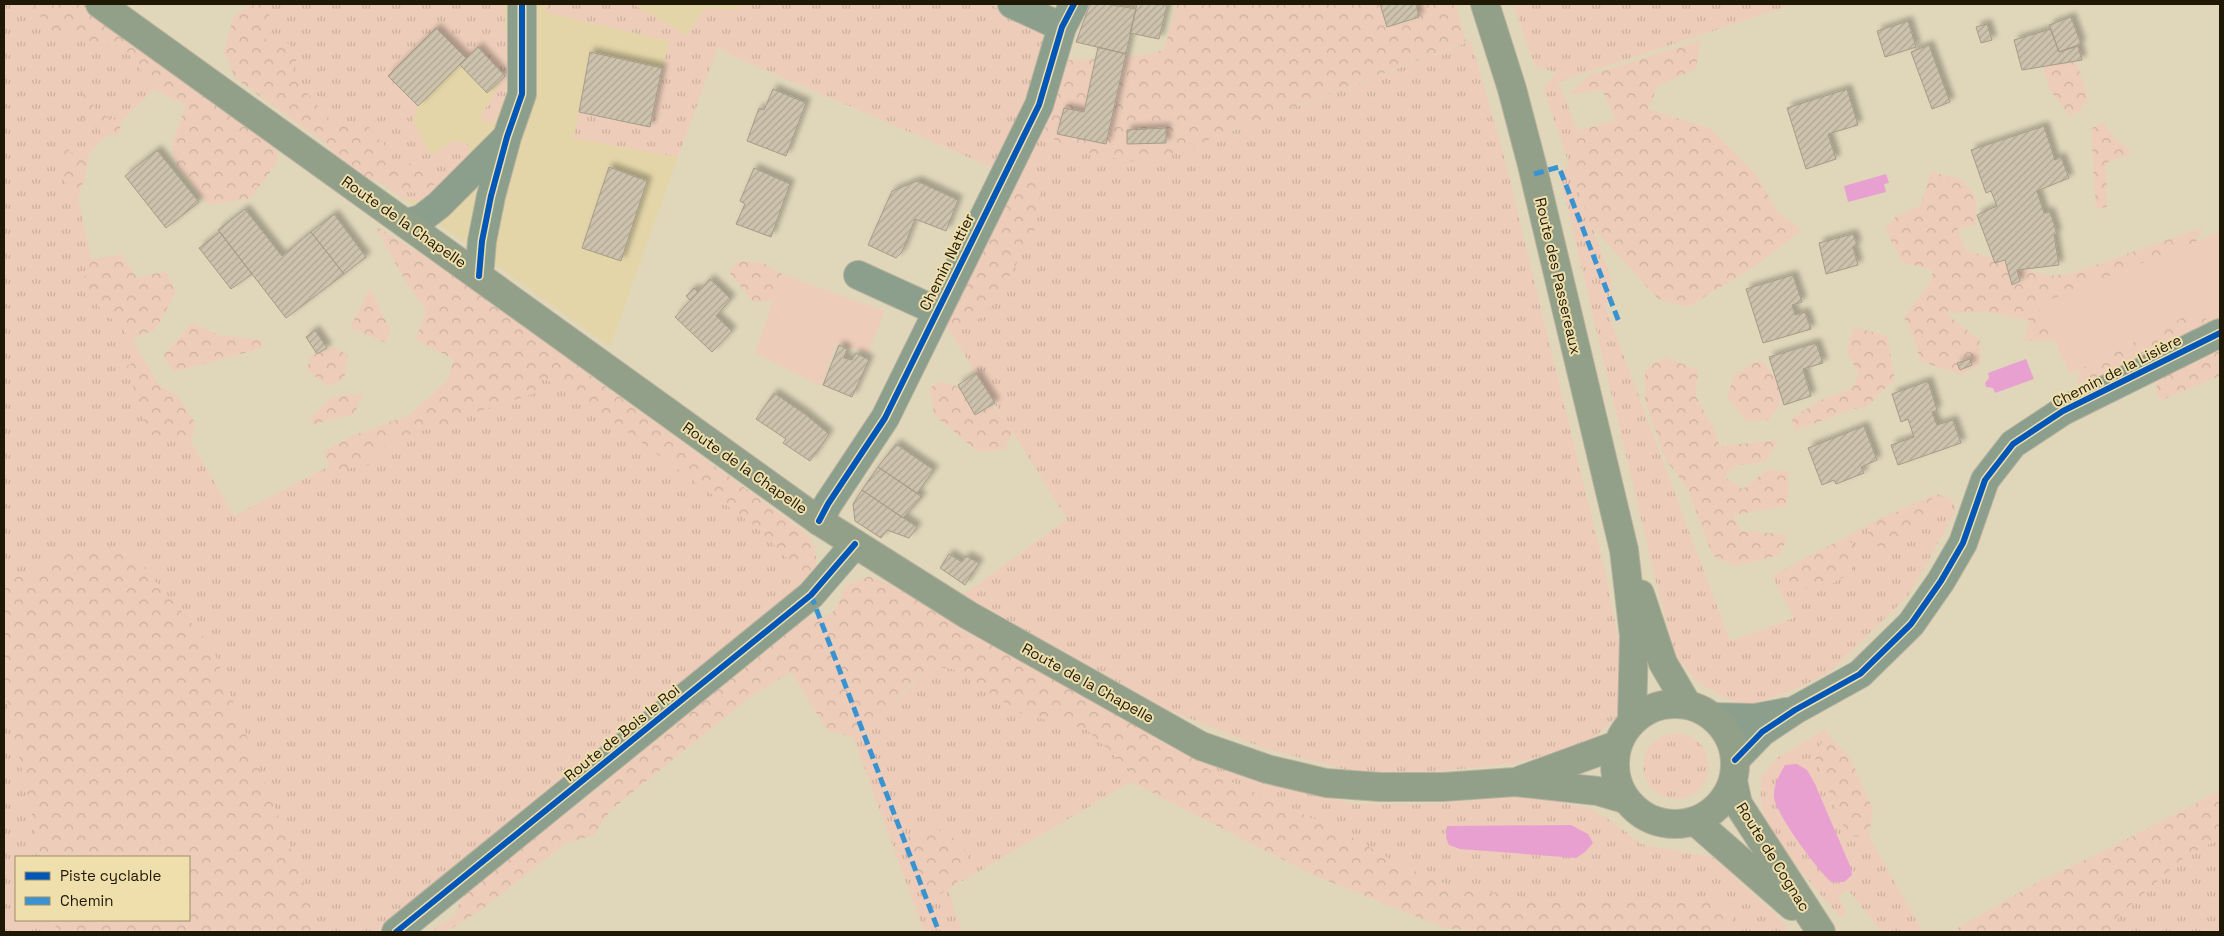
<svg xmlns="http://www.w3.org/2000/svg" width="2224" height="936" font-family="'Space Grotesk',sans-serif">
	<defs>
		<pattern id="grass-tufts" width="24" height="20" patternUnits="userSpaceOnUse" patternTransform="scale(1.25)"><rect width="24" height="20" fill="#edcdb9"/><path d="M3 7l-1-3M5 7V3M7 7l1-3M15 17l-1-3M17 17v-4M19 17l1-3" fill="none" stroke="#cbaf9e"/></pattern>
		<pattern id="forest-crowns" width="20" height="18" patternUnits="userSpaceOnUse" patternTransform="scale(1.25)"><rect width="20" height="18" fill="#edcdb9"/><path d="M2 6a3 3 0 1 1 6 0M12 15a3 3 0 1 1 6 0" fill="none" stroke="#cbaf9e"/></pattern>
		<pattern id="building-hatch" width="6" height="6" patternUnits="userSpaceOnUse" patternTransform="scale(1.25)"><rect width="6" height="6" fill="#ccc2ad"/><path d="M-1 1l2-2M0 6l6-6M5 7l2-2" fill="none" stroke="#afa693"/></pattern>
		<filter id="shadow"><feDropShadow dx="4.5" dy="-4.5" stdDeviation="2.5" flood-color="#0004"/></filter>
	</defs>
	<rect width="100%" height="100%" fill="#e0d7bb"/>
	<path fill="#e3d5a8" d="M 259,4 L 765,4 L 717,48 L 610,347 L 235,78 Z"/>
	<path fill="url(#grass-tufts)" d="M 4,4 L 79,4 L 175,68 L 72,170 L 95,275 L 234,516 L 554,349 L 805,532 L 815,546 L 813,576 L 389,932 L 314,932 L 309,896 L 212,647 L 69,550 L 37,574 L 4,579 Z
		M 259,4 L 503,4 L 509,60 L 504,105 L 492,124 L 479,119 L 505,76 L 478,48 L 466,58 L 436,29 L 388,76 L 418,106 L 413,120 L 431,156 L 452,141 L 468,144 L 469,158 L 442,191 L 421,201 L 404,199 L 235,78 Z
		M 550,4 L 632,4 L 687,35 L 705,8 L 736,10 L 743,4 L 989,4 L 1059,37 L 1034,115 L 1060,147 L 1145,164 L 1471,41 L 1503,152 L 1607,579 L 1620,649 L 1621,713 L 1587,744 L 1516,763 L 1378,778 L 1263,748 L 1166,709 L 963,595 L 1067,519 L 937,311 L 1005,173 L 735,57 L 718,47 L 678,157 L 573,138 L 579,112 L 650,127 L 669,41 L 544,12 Z
		M 1513,4 L 1527,4 L 1528,6 L 1537,4 L 1784,4 L 1785,7 L 1558,82 L 1578,130 L 1571,169 L 1612,282 L 1606,308 L 1730,641 L 1794,618 L 1772,576 L 1891,513 L 1937,494 L 1952,500 L 1956,511 L 1909,595 L 1830,672 L 1798,688 L 1747,706 L 1725,698 L 1696,681 L 1675,654 L 1653,570 L 1561,181 L 1568,161 L 1543,89 L 1557,72 L 1535,67 Z
		M 929,666 L 953,669 L 1022,714 L 1087,729 L 1132,772 L 1131,782 L 954,886 L 970,863 L 927,901 L 948,889 L 962,932 L 924,932 L 853,737 L 877,723 Z
		M 4,687 L 41,857 L 16,857 L 16,920 L 54,920 L 57,932 L 4,932 Z
		M 1825,729 L 1869,836 L 1923,932 L 1882,932 L 1848,890 L 1838,897 L 1847,912 L 1841,918 C 1820,894 1769,838 1762,808 C 1760,799 1761,787 1761,777 L 1777,758 Z
		M1643 766a33 33 0 1 1 66 0a33 33 0 1 1-66 0Z
		M 1191,755 L 1352,804 L 1424,804 L 1530,796 L 1591,809 L 1616,824 L 1641,844 L 1713,857 L 1775,914 L 1791,932 L 1719,932 L 1725,930 L 1715,901 L 1550,902 L 1451,886 L 1400,865 L 1339,830 L 1215,775 Z
		M 2220,791 L 2220,932 L 1951,932 L 2040,881 L 2100,853 Z"/>
	<path fill="url(#forest-crowns)" d="M 30,4 L 82,4 L 121,26 L 278,145 L 277,163 L 250,199 L 208,205 L 174,162 L 172,144 L 186,105 L 156,91 L 126,50 L 54,33 Z
		M 252,4 L 272,4 L 264,36 L 271,49 L 288,43 L 297,57 L 292,76 L 333,123 L 367,125 L 386,147 L 387,170 L 412,163 L 428,174 L 443,177 L 424,193 L 407,192 L 350,172 L 324,142 L 235,78 L 224,52 L 234,15 Z
		M 1177,4 L 1456,4 L 1466,42 L 1145,164 L 1060,147 L 1045,128 L 1068,60 L 1144,55 L 1164,50 Z
		M 1701,40 L 1696,69 L 1658,86 L 1648,109 L 1710,128 L 1756,174 L 1778,212 L 1802,230 L 1761,262 L 1688,307 L 1658,299 L 1591,226 L 1571,169 L 1578,130 L 1616,120 L 1602,90 L 1568,95 L 1589,75 Z
		M 2069,41 L 2088,97 L 2080,111 L 2069,116 L 2050,90 L 2037,49 Z
		M 83,81 L 96,112 L 121,122 L 119,135 L 108,135 L 82,119 Z
		M 2103,122 L 2115,139 L 2133,153 L 2106,163 L 2107,207 L 2096,209 L 2091,129 Z
		M 62,145 L 75,155 L 89,154 L 86,172 L 78,199 L 60,175 Z
		M 1032,166 L 1037,174 L 1041,192 L 1034,233 L 987,315 L 952,335 L 941,317 L 932,287 L 981,205 L 1013,186 Z
		M 1931,172 L 1961,179 L 1976,197 L 1976,225 L 1957,229 L 1966,250 L 2049,276 L 2073,273 L 2203,227 L 2196,242 L 2038,305 L 2054,340 L 2024,341 L 2029,320 L 1986,312 L 1945,313 L 1980,340 L 1980,363 L 1962,375 L 1920,361 L 1915,341 L 1904,317 L 1930,283 L 1933,270 L 1902,262 L 1885,229 L 1897,215 L 1920,206 Z
		M 375,226 L 427,257 L 469,277 L 488,303 L 526,323 L 554,349 L 805,532 C 815,546 820,559 813,576 L 801,578 L 793,576 L 786,557 L 756,527 L 569,389 L 540,378 L 536,393 L 467,415 L 457,429 L 441,425 L 388,441 L 369,465 L 337,470 L 330,466 L 323,452 L 352,436 L 409,415 L 448,380 L 453,359 L 416,340 L 426,310 L 408,286 Z
		M 121,254 L 137,278 L 166,271 L 176,292 L 155,330 L 132,339 L 80,288 L 91,260 Z
		M 737,261 L 762,262 L 782,274 L 773,300 L 754,303 L 729,272 Z
		M 370,288 L 390,329 L 386,343 L 350,328 Z
		M 2194,312 L 2213,323 L 2104,378 L 2077,384 L 2080,368 Z
		M 192,323 L 219,335 L 263,340 L 262,348 L 174,372 L 163,356 Z
		M 1854,327 L 1887,336 L 1895,379 L 1866,407 L 1853,409 L 1794,431 L 1792,418 L 1823,399 L 1852,389 L 1859,374 L 1846,351 Z
		M 335,347 L 348,356 L 344,379 L 327,386 L 307,370 L 310,356 Z
		M 2220,349 L 2220,376 L 2162,400 L 2156,396 L 2157,379 Z
		M 142,357 L 158,384 L 178,396 L 195,423 L 191,442 L 147,434 L 127,366 Z
		M 1664,357 L 1698,370 L 1696,397 L 1713,427 L 1720,446 L 1779,440 L 1766,461 L 1735,466 L 1724,477 L 1743,489 L 1767,470 L 1789,471 L 1787,506 L 1733,515 L 1741,530 L 1788,535 L 1780,555 L 1736,566 L 1713,556 L 1687,488 L 1666,460 L 1645,401 L 1645,370 Z
		M 1760,359 L 1783,386 L 1778,408 L 1768,420 L 1747,421 L 1727,398 L 1734,375 Z
		M 940,381 C 979,393 991,397 1013,431 L 1005,450 L 978,452 L 934,415 L 930,388 Z
		M 364,393 L 354,414 L 312,425 L 311,417 L 332,397 Z
		M 1930,497 L 1935,503 L 1932,518 L 1890,552 L 1867,541 L 1870,524 Z
		M 1836,542 L 1854,543 L 1854,571 L 1823,589 L 1778,587 L 1784,570 Z
		M 125,546 L 212,647 L 309,896 L 314,932 L 57,932 L 54,920 L 189,920 L 189,857 L 41,857 L 4,687 L 4,579 L 37,574 L 69,550 Z
		M 869,576 L 911,593 L 1191,755 L 1215,775 L 1339,830 L 1400,865 L 1451,886 L 1550,902 L 1715,901 L 1735,916 L 1725,930 L 1719,932 L 1482,932 L 1444,928 L 1313,875 L 1131,782 L 1132,772 L 1086,729 L 1022,714 L 953,669 L 929,666 L 910,685 L 877,723 L 853,737 L 827,730 L 791,672 L 750,697 L 611,810 L 593,836 L 566,843 L 481,910 L 446,932 L 430,932 L 455,915 L 462,895 L 609,780 L 629,737 L 800,617 C 834,617 833,618 845,586 Z
		M 1826,733 L 1850,757 L 1873,810 L 1869,836 L 1848,837 L 1815,758 Z
		M 2220,791 L 2220,839 L 2186,856 L 2118,916 L 2118,932 L 1951,932 L 2040,881 L 2100,853 Z
		M 936,829 L 962,843 L 970,863 L 954,886 L 927,902 L 904,841 L 916,831 Z"/>
	<path fill="#edcdb9" d="M 2220,232 L 2220,319 L 2213,323 L 2194,312 L 2070,374 L 2037,305 Z
		M 782,274 L 885,311 L 868,353 L 836,343 L 821,386 L 755,353 Z"/>
	<path fill="#e8a0d1" d="M 1886,174 L 1889,183 L 1884,184 L 1886,192 L 1848,202 L 1844,186 Z
		M 2026,359 L 2034,379 L 1995,393 L 1993,388 L 1986,387 L 1985,383 L 1989,378 L 1988,373 Z
		M 1797,764 L 1807,770 L 1815,784 L 1851,868 L 1852,875 L 1844,882 L 1831,882 C 1816,868 1778,817 1774,798 C 1773,786 1779,775 1785,765 Z
		M 1571,825 L 1588,834 L 1593,843 L 1585,852 L 1576,858 L 1460,849 L 1449,845 L 1446,838 L 1447,826 Z"/>
	<path fill="url(#building-hatch)" stroke="#a69c87" filter="url(#shadow)" d="M 1090,4 L 1105,4 L 1136,9 L 1126,54 L 1076,42 Z
		M 1137,4 L 1167,5 L 1159,39 L 1130,33 Z
		M 1380,4 L 1416,4 L 1419,17 L 1387,27 Z
		M 2071,17 L 2081,44 L 2059,52 L 2049,25 Z
		M 1908,21 L 1916,47 L 1885,57 L 1877,31 Z
		M 1987,24 L 1992,40 L 1981,43 L 1976,27 Z
		M 436,28 L 466,58 L 418,106 L 388,76 Z
		M 2051,29 L 2059,52 L 2078,46 L 2082,60 L 2022,70 L 2014,40 Z
		M 1929,45 L 1950,102 L 1932,109 L 1911,52 Z
		M 478,47 L 505,76 L 487,93 L 460,65 Z
		M 1098,47 L 1126,54 L 1106,144 L 1057,134 L 1064,108 L 1084,112 Z
		M 590,52 L 662,68 L 650,127 L 579,112 Z
		M 773,89 L 806,103 L 786,156 L 747,141 L 759,108 L 764,110 Z
		M 1847,89 L 1858,125 L 1828,134 L 1836,159 L 1806,169 L 1787,108 Z
		M 2044,126 L 2055,160 L 2061,157 L 2069,178 L 2037,191 L 2044,213 L 2050,212 L 2057,234 L 2054,235 L 2059,265 L 2017,270 L 2020,281 L 2012,285 L 2005,260 L 1995,263 L 1977,215 L 1997,206 L 1991,191 L 1986,193 L 1971,150 Z
		M 1166,128 L 1166,143 L 1127,144 L 1127,130 Z
		M 157,150 L 199,202 L 166,228 L 125,176 Z
		M 609,167 L 647,181 L 621,261 L 582,248 Z
		M 754,168 L 790,184 L 771,237 L 736,224 L 745,204 L 740,201 Z
		M 917,181 L 958,200 L 946,231 L 915,219 L 902,252 L 896,258 L 868,245 L 892,191 Z
		M 245,209 L 282,256 L 311,232 L 344,274 L 286,318 L 218,230 Z
		M 334,214 L 366,257 L 344,274 L 311,232 Z
		M 220,232 L 252,274 L 231,289 L 199,248 Z
		M 1853,234 L 1857,245 L 1853,247 L 1858,265 L 1826,274 L 1819,243 Z
		M 1793,275 L 1802,302 L 1792,305 L 1795,315 L 1805,312 L 1811,329 L 1763,343 L 1746,289 Z
		M 710,279 L 731,299 L 716,316 L 732,331 L 712,352 L 675,317 Z
		M 694,288 L 698,292 L 690,300 L 686,296 Z
		M 315,330 L 327,348 L 317,354 L 306,337 Z
		M 1816,343 L 1823,363 L 1803,369 L 1811,396 L 1784,405 L 1769,357 Z
		M 839,345 L 847,349 L 844,358 L 852,360 L 856,353 L 869,360 L 852,397 L 823,385 Z
		M 1970,359 L 1972,365 L 1960,370 L 1957,363 Z
		M 976,373 L 995,403 L 975,415 L 958,385 Z
		M 1928,381 L 1937,410 L 1932,412 L 1937,425 L 1953,420 L 1961,443 L 1898,465 L 1891,445 L 1914,437 L 1908,419 L 1901,422 L 1892,394 Z
		M 774,393 L 805,414 L 829,434 L 810,461 L 783,443 L 786,439 L 756,419 Z
		M 1864,426 L 1877,460 L 1861,467 L 1864,473 L 1836,484 L 1834,480 L 1822,485 L 1808,448 Z
		M 896,444 L 934,470 L 917,493 L 878,467 Z
		M 878,467 L 922,497 L 903,518 L 862,490 Z
		M 862,490 L 917,527 L 909,538 L 887,530 L 881,538 L 855,521 L 853,504 Z
		M 949,554 L 962,562 L 966,556 L 979,563 L 965,585 L 940,568 Z"/>
	<g fill="none" stroke-linecap="round" stroke-linejoin="round">
		<g stroke="#bab39e" stroke-width="30">
			<path id="minor" d="M 1012,4 L 1062,27
				M 406,223 L 421,219 L 439,205 L 506,138
				M 858,275 L 937,311
				M 479,276 L 482,241 L 491,196 L 507,137 L 522,94 L 522,4
				M 819,521 L 828,504 L 885,418 L 1039,105 L 1062,27 L 1074,4
				M 1713,717 L 1755,718 L 1786,712
				M 1735,760 L 1762,732 L 1795,710 L 1860,674 L 1911,624 L 1941,581 L 1963,543 L 1985,480 L 2013,444 L 2063,411 L 2220,333
				M 396,932 L 811,595 L 855,544"/>
		</g>
		<g stroke="#bab39e" stroke-width="30">
			<path id="major" d="M 100,4 L 819,521 L 968,615 L 1201,746 L 1267,769 L 1326,783 L 1380,787 L 1443,787 L 1515,782 L 1598,791 L 1625,799
				M 1485,4 L 1512,89 L 1532,165 L 1624,550 L 1634,636 L 1632,721
				M 1640,594 L 1663,663 L 1687,704
				M1615 764a60 60 0 1 1 120 0a60 60 0 1 1-120 0Z
				M 1521,780 L 1617,745
				M 1733,781 L 1738,804 L 1821,932
				M 1695,821 L 1792,906"/>
		</g>
		<use href="#minor" stroke="#8c9f8d" stroke-width="28"/>
		<use href="#major" stroke="#92a08a" stroke-width="28"/>
		<path stroke="#3a93d1" stroke-width="5" stroke-dasharray="10 5" stroke-linecap="butt" d="M 1534,174 L 1559,167 L 1619,322
			M 811,595 L 939,932"/>
		<g stroke="#efdfac" stroke-width="9">
			<path id="cycleway" d="M 479,276 L 482,241 L 491,196 L 507,137 L 522,94 L 522,4
				M 819,521 L 828,504 L 885,418 L 1039,105 L 1062,27 L 1074,4
				M 1735,760 L 1762,732 L 1795,710 L 1860,674 L 1911,624 L 1941,581 L 1963,543 L 1985,480 L 2013,444 L 2063,411 L 2220,333
				M 396,932 L 811,595 L 855,544"/>
		</g>
		<use href="#cycleway" stroke="#0057b8" stroke-width="6"/>
	</g>
	<g text-anchor="middle" stroke-width="4" stroke-linejoin="round" paint-order="stroke">
		<g font-size="15" fill="#1e1805" stroke="#efdfac">
			<text transform="translate(404 222) rotate(35)" y="5">Route de la Chapelle</text>
			<text transform="translate(947 262) rotate(-64)" y="5">Chemin Nattier</text>
			<text transform="translate(1558 276) rotate(77)" y="5">Route des Passereaux</text>
			<text transform="translate(2117 371) rotate(-27)" y="5">Chemin de la Lisière</text>
			<text transform="translate(745 468) rotate(35)" y="5">Route de la Chapelle</text>
			<text transform="translate(1088 683) rotate(29)" y="5">Route de la Chapelle</text>
			<text transform="translate(622 733) rotate(-39)" y="5">Route de Bois le Roi</text>
			<text transform="translate(1773 857) rotate(58)" y="5">Route de Cognac</text>
		</g>
	</g>
	<rect width="2224" height="936" fill="none" stroke="#1e1805" stroke-width="10"/>
	<rect x="15" y="856" width="175" height="65" fill="#efdfac" stroke="#9b8f69"/>
	<rect x="25" y="872" width="25" height="8" fill="#0057b8" stroke="#9b8f69"/>
	<text x="60" y="881" font-size="15" fill="#1e1805">Piste cyclable</text>
	<rect x="25" y="897" width="25" height="8" fill="#3a93d1" stroke="#9b8f69"/>
	<text x="60" y="906" font-size="15" fill="#1e1805">Chemin</text>
</svg>
